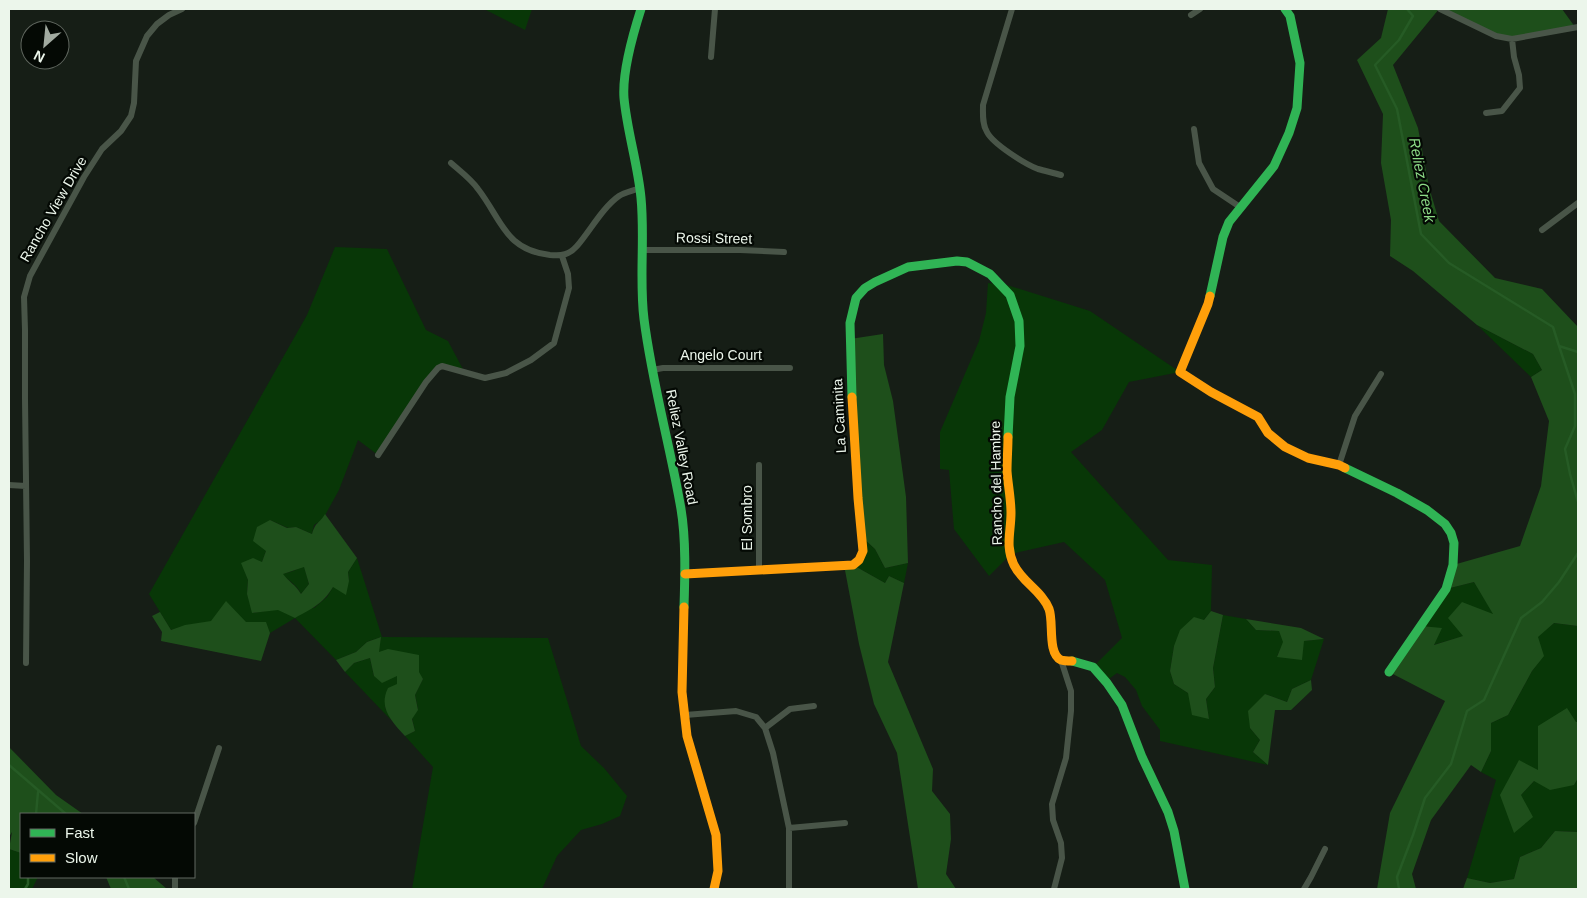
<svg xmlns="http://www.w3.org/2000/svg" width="1587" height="898" font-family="Helvetica,sans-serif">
	<rect width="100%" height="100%" fill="#161e16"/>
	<path fill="#083707" d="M 484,9 L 532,9 L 525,30 Z
		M 335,247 L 387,249 L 426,330 L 448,341 L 465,373 L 438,368 L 378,455 L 358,440 L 339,490 L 323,519 L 314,525 L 312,534 L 296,527 L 288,528 L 270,520 L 266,551 L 262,562 L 242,563 L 248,580 L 247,594 L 253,613 L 278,609 L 314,608 L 327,597 L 333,587 L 349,581 L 348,572 L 357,558 L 382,637 L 548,638 L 581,746 L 604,768 L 627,796 L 620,816 L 602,824 L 581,830 L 557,856 L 542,889 L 412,889 L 433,767 L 405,736 L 415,731 L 412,718 L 418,709 L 415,695 L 423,679 L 378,652 L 381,637 L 367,642 L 356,652 L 336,660 L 295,618 L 270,633 L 266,623 C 233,622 203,619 171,630 L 149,594 L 307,315 Z
		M 988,283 L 1007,285 L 1090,311 L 1180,372 L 1129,382 L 1102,430 L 1071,452 L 1168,560 L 1212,565 L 1211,611 L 1204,620 L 1174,646 L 1170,671 L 1174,684 L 1188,693 L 1209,719 L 1206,699 L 1215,687 L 1213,668 L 1223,615 L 1246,619 L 1256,630 L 1279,631 L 1284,642 L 1277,656 L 1304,641 L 1324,639 L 1311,680 L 1292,689 L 1287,702 L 1265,694 L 1250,728 L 1260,740 L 1253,752 L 1268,765 L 1160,741 L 1160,730 L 1142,706 L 1136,690 L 1125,677 L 1117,673 L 1109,679 L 1096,664 L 1122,638 L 1105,580 L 1064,542 L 1011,554 L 989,576 L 954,529 L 949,470 L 940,469 L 940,432 L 979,341 L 986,313 Z
		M 1477,325 L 1533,354 L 1542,370 L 1531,377 Z
		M 862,537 L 875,549 L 885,568 L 908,563 L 904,583 L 889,576 L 885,583 L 853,565 L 859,560 Z
		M 304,566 L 309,584 L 301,594 C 297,585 289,581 282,574 L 293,571 Z
		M 1474,582 L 1494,614 L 1464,636 L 1433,645 L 1421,626 L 1446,589 Z
		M 1554,623 L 1578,626 L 1578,722 L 1576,722 L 1538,770 L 1521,795 L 1534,781 L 1574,785 L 1578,778 L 1578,832 L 1555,831 L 1541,848 L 1520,857 L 1514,879 L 1490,883 L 1467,878 L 1496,780 L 1481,772 L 1491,751 L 1491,723 L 1508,715 L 1532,671 L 1543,656 L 1537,637 Z
		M 370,658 L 374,676 L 397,675 L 398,684 L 385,707 L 391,720 L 345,672 L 354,663 Z
		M 9,849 L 21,853 L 21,877 L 38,877 L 32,889 L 9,889 Z"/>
	<path fill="#1e4f1b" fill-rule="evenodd" d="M 1388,9 L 1439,9 L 1393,65 L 1418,128 L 1429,187 L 1439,221 L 1495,278 L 1542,289 L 1578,327 L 1578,626 L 1554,623 L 1538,637 L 1544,656 L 1532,671 L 1508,715 L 1491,723 L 1491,751 L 1481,772 L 1471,765 L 1431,820 L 1412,874 L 1416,889 L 1377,889 L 1390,813 L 1445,701 L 1389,672 L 1421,626 L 1442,628 L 1434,645 L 1463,636 L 1448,618 L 1462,602 L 1493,614 L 1474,582 L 1446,589 L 1453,565 L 1520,546 L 1541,486 L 1549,421 L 1531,377 L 1542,370 L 1533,354 L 1477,325 L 1413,271 L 1390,256 L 1391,220 L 1381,163 L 1383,114 L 1357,60 L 1381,38 Z
		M 1440,9 L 1562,9 L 1575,27 L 1512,39 L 1496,36 Z
		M 883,334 L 884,365 L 893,401 L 906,497 L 908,563 L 885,568 L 875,549 L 862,537 L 850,339 Z
		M 325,514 L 357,558 L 348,572 L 349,581 L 346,595 L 333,587 C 323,604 311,609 295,618 L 278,610 L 252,613 L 247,594 L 248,580 L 241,563 L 253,558 L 262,562 L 266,551 L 253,541 L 257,527 L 270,520 L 287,528 L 296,527 L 312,534 C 316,521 319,524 325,514 ZM 304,567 L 309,584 L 301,594 C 296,585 289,582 283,574 Z
		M 844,565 L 853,565 L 885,583 L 889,576 L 904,583 L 888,662 L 933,769 L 932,791 L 950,814 L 951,839 L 946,874 L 956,889 L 918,889 L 897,753 L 874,704 L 859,644 Z
		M 226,601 L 246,622 L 266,622 L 270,633 L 261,661 L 161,641 L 162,632 L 152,616 L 160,612 L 171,630 L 185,625 L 211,621 Z
		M 1211,611 L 1223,615 L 1213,668 L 1215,687 L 1206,699 L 1209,719 L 1192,715 L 1188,693 L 1174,684 L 1170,671 L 1174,646 L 1180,630 L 1194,617 L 1204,620 Z
		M 1246,619 L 1301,628 L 1324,639 L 1304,641 L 1302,660 L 1277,657 L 1283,642 L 1279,631 L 1256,630 Z
		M 381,637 L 379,652 L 388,649 L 419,655 L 419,672 L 423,679 L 415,695 L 418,710 L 412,719 L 415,731 L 405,736 C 392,722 378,708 388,688 L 397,684 L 397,676 L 382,683 L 374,676 L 370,658 L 354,663 L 345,672 L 336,660 L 356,652 L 367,642 Z
		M 1311,680 L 1312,690 L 1291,710 L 1275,710 L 1268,765 L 1253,752 L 1260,740 L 1250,728 L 1248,711 L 1265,694 L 1287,702 L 1292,689 Z
		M 1567,708 L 1576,722 L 1578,722 L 1578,778 L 1574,785 L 1550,790 L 1534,781 L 1521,795 L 1533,817 L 1514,833 L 1500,795 L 1519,760 L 1538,770 L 1538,726 Z
		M 9,747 L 56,795 L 83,814 L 21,814 L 21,853 L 9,849 L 12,832 L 9,837 Z
		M 1555,831 L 1578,832 L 1578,889 L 1463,889 L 1467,878 L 1490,883 L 1514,879 L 1520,857 L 1541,848 Z
		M 106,877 L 153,877 L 167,889 L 111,889 Z"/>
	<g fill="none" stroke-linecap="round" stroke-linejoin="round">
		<path stroke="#265b25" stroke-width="2.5" d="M 1407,9 L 1413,16 L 1399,40 L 1375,65 L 1397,109 L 1421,234 L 1449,263 L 1553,327 L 1559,346 L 1578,352
			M 1559,346 L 1575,394 L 1575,426 L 1565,449 L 1570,474 L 1578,502
			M 9,765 L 66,814
			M 36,814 L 38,792
			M 124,877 L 129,889
			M 25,889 L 28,884 L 28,877
			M 1399,889 L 1397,877 L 1413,835 L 1425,798 L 1451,764 L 1467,711 L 1484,700 L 1521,618 L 1542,602 L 1559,582 L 1578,553"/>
		<path stroke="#495548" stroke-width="6" d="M 1012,9 L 983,105 C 983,114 982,124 987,132 C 993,144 1025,164 1038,169 C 1045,171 1054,173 1061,175
			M 1440,9 L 1496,36 L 1512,39 L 1578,27
			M 1191,15 L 1200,9
			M 711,57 L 715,9
			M 1486,113 L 1502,111 L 1520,88 L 1519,75 L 1514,57 L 1512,39
			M 1194,129 L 1199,163 L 1213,189 L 1240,207
			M 451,163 C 460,171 471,179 478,189 C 502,220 505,250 550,255 C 562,256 569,255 577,246 C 590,231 603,207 619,196 C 625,192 633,191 640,188
			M 1542,230 L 1578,203
			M 643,250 L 740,250 L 784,252
			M 652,370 L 663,368 L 790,368
			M 378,455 L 426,382 L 438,368 L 442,366 L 485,378 L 506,373 L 531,360 L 554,343 L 569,288 L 568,274 L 562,256
			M 759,465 L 759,571
			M 1339,465 L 1355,416 L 1381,374
			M 9,485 L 26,486
			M 26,663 L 27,561 L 25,399 L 25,330 L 24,297 L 30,276 L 84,177 L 102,149 L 121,131 L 131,116 L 134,103 L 136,61 L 147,36 L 157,24 L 169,15 L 182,9
			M 685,715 L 736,711 L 756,717 L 765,728 L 773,753 L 789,828 L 789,889
			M 765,728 L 790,709 L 814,706
			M 194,823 L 219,748
			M 789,828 L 845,823
			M 175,889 L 175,877
			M 1054,889 L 1062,858 L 1061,843 L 1053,820 L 1052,804 L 1066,758 L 1071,711 L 1071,691 L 1061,660
			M 1304,889 L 1311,877 L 1325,849"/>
		<path stroke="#30b455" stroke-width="9" d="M 641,9 C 633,34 622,72 624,98 C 627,131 638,165 641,198 C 645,239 639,279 644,319 C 652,383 670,445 681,509 C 686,539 685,576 684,607
			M 1210,296 L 1223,237 L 1229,222 L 1274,166 L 1289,133 L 1297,108 L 1300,63 L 1290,16 L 1285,9
			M 852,397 L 850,323 L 856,298 L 865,288 L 875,282 L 908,267 L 957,261 L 967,262 L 990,274 L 1010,295 L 1019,321 L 1020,346 L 1010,397 L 1008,437
			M 1345,468 L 1397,493 L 1427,510 L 1445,524 L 1451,533 L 1454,543 L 1453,565 L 1446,589 L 1389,672
			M 1072,661 L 1093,667 L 1107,683 L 1122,705 L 1142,757 L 1168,812 L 1174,831 L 1185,889"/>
		<path stroke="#ff9f0a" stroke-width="9" d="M 1210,296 L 1208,304 L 1180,372 L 1211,392 L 1258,417 L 1268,433 L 1285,447 L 1308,458 L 1339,465 L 1345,468
			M 1008,437 C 1008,448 1007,460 1007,471 C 1008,485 1011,499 1011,513 C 1011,532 1005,546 1014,565 C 1023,583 1042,591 1049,609 C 1054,622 1047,653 1061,660 C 1064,661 1069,661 1072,661
			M 685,574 L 853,565 L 859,560 L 863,551 L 858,498 L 852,397
			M 684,607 L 682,692 L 687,736 L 716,835 L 718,871 L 714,889"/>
	</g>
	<g text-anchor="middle" stroke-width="4.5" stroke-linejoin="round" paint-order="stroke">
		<g font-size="14" fill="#ecf6eb" stroke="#040904">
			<text transform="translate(53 209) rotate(-60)" y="5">Rancho View Drive</text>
			<text transform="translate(714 238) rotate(1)" y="5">Rossi Street</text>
			<text x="721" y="360">Angelo Court</text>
			<text transform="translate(839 416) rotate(-93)" y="5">La Caminita</text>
			<text transform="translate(682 447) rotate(79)" y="5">Reliez Valley Road</text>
			<text transform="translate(996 483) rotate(-91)" y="5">Rancho del Hambre</text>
			<text transform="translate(747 518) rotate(-90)" y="5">El Sombro</text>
		</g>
		<g font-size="15" font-style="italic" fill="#8ddb87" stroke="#040904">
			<text transform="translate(1422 180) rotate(79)" y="5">Reliez Creek</text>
		</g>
	</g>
	<rect width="1587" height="898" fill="none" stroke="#ecf6eb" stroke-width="20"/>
	<rect x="20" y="813" width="175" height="65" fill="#040904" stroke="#616860"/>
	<rect x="30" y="829" width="25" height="8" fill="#30b455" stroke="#616860"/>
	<text x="65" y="838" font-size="15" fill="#ecf6eb">Fast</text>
	<rect x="30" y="854" width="25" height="8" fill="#ff9f0a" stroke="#616860"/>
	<text x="65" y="863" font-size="15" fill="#ecf6eb">Slow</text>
	<g transform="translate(45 45) rotate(207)"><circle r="24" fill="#040904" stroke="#616860"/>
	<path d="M0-4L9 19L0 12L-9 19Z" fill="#a1aaa0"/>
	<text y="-8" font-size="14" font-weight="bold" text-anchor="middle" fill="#ecf6eb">N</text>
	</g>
</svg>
